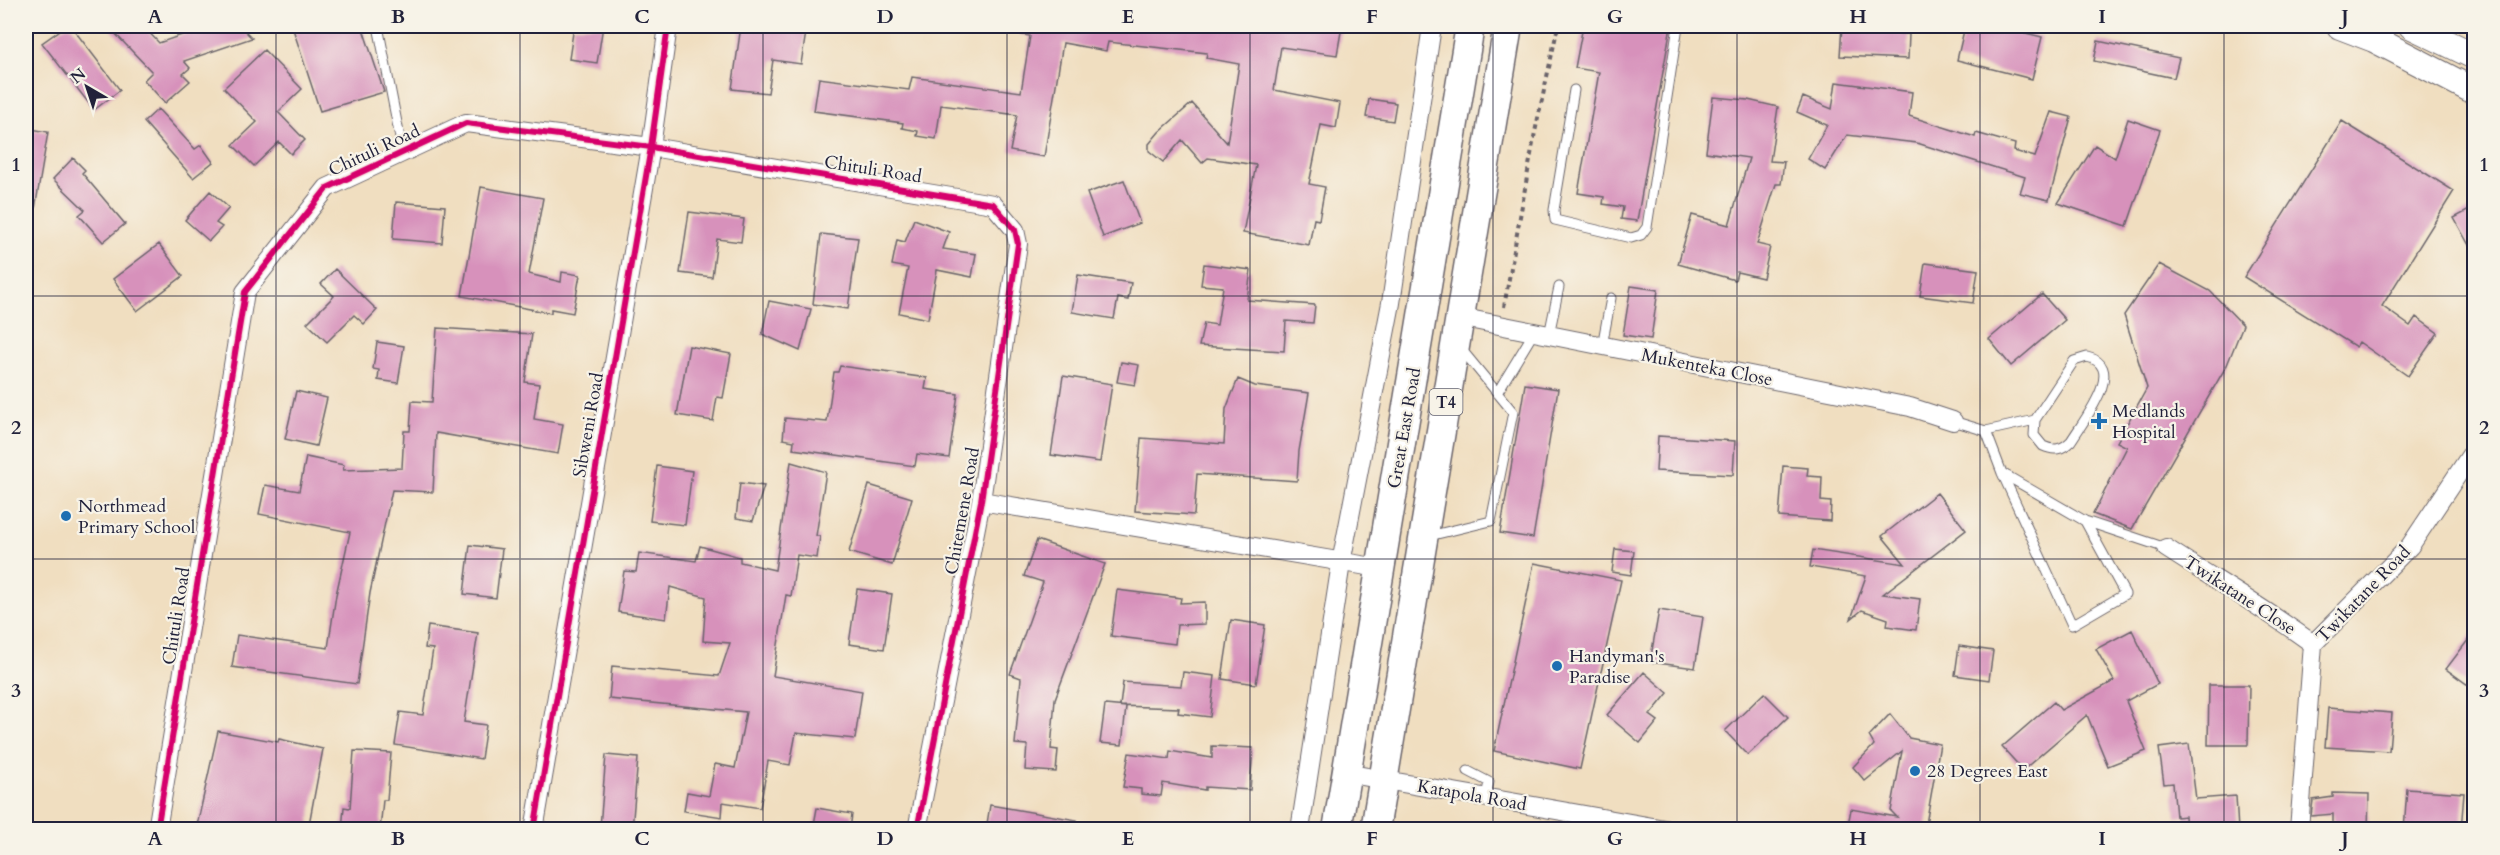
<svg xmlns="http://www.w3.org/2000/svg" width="2500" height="855" font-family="Cardo,serif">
	<rect width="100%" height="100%" fill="#f7f3e8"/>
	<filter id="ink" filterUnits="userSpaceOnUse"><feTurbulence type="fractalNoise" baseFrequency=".0167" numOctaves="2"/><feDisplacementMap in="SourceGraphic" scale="12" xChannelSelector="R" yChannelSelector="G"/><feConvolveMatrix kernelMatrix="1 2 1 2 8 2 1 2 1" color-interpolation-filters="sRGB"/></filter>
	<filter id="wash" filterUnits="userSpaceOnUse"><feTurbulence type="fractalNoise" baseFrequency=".008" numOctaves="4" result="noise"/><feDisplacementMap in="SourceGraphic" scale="24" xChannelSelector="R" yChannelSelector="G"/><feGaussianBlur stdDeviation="1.35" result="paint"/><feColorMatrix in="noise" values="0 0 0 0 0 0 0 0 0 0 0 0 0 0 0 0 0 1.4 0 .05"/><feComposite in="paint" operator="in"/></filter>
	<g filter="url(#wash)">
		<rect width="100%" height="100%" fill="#f0dec0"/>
		<g id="blocks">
			<path fill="#d791bb" d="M 66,26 L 71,26 L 120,90 L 94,110 L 42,43 Z
				M 108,26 L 143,26 L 159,43 L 208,26 L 240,26 L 252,38 L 184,61 L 190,68 L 183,74 L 190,81 L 165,103 L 144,80 L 152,72 Z
				M 292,26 L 362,26 L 384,92 L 320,111 Z
				M 574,26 L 603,26 L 597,63 L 569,59 Z
				M 741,26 L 806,32 L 801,64 L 773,60 L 768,93 L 732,89 Z
				M 1019,26 L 1342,26 L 1337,55 L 1281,47 L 1274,90 L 1340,103 L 1336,128 L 1321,125 L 1309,184 L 1325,187 L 1319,220 L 1314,219 L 1309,245 L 1243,233 L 1256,165 L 1208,158 L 1202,163 L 1182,140 L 1163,162 L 1149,151 L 1149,144 L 1159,132 L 1192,103 L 1227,143 L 1239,64 L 1206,58 L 1207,53 L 1108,42 L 1106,51 L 1063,43 L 1044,157 L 1010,151 L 1017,115 L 941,105 L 936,139 L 917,136 L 918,131 L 902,128 L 903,123 L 814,111 L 819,78 L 909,90 L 912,77 L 1021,92 L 1030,36 L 1019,34 Z
				M 1583,26 L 1671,26 L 1637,221 L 1621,219 L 1623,207 L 1603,204 L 1604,197 L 1578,193 L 1599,72 L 1575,68 Z
				M 1842,26 L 1892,26 L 1890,33 L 1909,34 L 1908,59 L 1840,56 Z
				M 1965,26 L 1997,26 L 2042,37 L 2032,79 L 1957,60 Z
				M 2098,41 L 2179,58 L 2174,78 L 2094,61 Z
				M 264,50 L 302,89 L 278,112 L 305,140 L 291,154 L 279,142 L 254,166 L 233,145 L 257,122 L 224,88 Z
				M 1836,82 L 1912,92 L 1909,116 L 1975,137 L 1976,133 L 2015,144 L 2014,151 L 2035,157 L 2051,112 L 2071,117 L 2049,200 L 2020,193 L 2025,177 L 1917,143 L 1847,135 L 1825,170 L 1808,159 L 1827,125 L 1797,112 L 1803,97 L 1832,109 Z
				M 1713,97 L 1748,100 L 1778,107 L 1770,161 L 1784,162 L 1781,184 L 1776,184 L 1757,244 L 1770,247 L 1763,278 L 1737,272 L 1735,280 L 1678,264 L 1692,215 L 1729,225 L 1749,158 L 1706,152 Z
				M 1369,99 L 1396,103 L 1393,121 L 1366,117 Z
				M 158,109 L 195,149 L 201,145 L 213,162 L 193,178 L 144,122 Z
				M 2128,119 L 2160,130 L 2127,226 L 2058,203 L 2095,145 L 2115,158 Z
				M 2342,121 L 2454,191 L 2382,306 L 2410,326 L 2416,317 L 2438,333 L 2408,376 L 2359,342 L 2356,347 L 2244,277 Z
				M 26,128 L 48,132 L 35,209 L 26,208 Z
				M 73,158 L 85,170 L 82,173 L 125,224 L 103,242 L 79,215 L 85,210 L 53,179 Z
				M 1124,180 L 1140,223 L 1103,237 L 1087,193 Z
				M 481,187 L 543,198 L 529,274 L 561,282 L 562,272 L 580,275 L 573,313 L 551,309 L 551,313 L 462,296 Z
				M 210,191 L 229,208 L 216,223 L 222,227 L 209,241 L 185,220 Z
				M 396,202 L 445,206 L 442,243 L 393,239 Z
				M 2475,207 L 2475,256 L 2454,218 Z
				M 689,212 L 744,219 L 741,242 L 717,239 L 712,277 L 680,273 Z
				M 914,219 L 949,232 L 943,249 L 976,254 L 972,277 L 937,270 L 928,319 L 899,313 L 908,268 L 892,265 L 897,240 L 905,242 Z
				M 821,234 L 858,238 L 848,309 L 813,304 Z
				M 159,244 L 183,276 L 137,311 L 113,279 Z
				M 1925,263 L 1978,270 L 1973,303 L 1920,296 Z
				M 1204,264 L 1251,270 L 1247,300 L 1315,305 L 1313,323 L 1286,321 L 1284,351 L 1199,346 L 1204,323 L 1217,325 L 1223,287 L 1201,285 Z
				M 2159,264 L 2210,291 L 2243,325 L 2227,365 L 2132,529 L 2093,514 L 2127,447 L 2117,442 L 2147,388 L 2124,315 Z
				M 335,269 L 377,310 L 364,324 L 354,315 L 327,342 L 307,323 L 334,296 L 321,284 Z
				M 1078,275 L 1131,283 L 1128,300 L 1118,298 L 1114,319 L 1072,312 Z
				M 1631,286 L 1658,290 L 1651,339 L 1623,335 Z
				M 2042,294 L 2065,320 L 2011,366 L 1989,339 Z
				M 769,301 L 811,309 L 800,351 L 762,334 Z
				M 437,328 L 532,334 L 525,382 L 539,384 L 534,419 L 563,424 L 558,454 L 436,433 L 433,492 L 392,490 L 370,593 L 357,684 L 232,667 L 237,635 L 328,648 L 336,595 L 350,532 L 259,514 L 265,485 L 299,491 L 306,457 L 344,465 L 343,470 L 402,468 L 404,431 L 410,431 L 412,401 L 432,402 Z
				M 377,342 L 404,346 L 398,383 L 378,380 L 379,370 L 373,369 Z
				M 689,346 L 731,354 L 723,398 L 717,397 L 713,421 L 677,415 Z
				M 1121,362 L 1139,365 L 1135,385 L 1117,382 Z
				M 840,366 L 927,378 L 925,389 L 958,394 L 949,458 L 917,454 L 915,466 L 793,449 L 794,441 L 783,439 L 785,418 L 827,422 L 834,372 L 838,372 Z
				M 1063,376 L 1112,384 L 1100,462 L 1051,455 Z
				M 1238,379 L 1255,386 L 1309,393 L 1299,451 L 1297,481 L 1197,474 L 1194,515 L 1135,511 L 1141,438 L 1224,444 L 1226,409 Z
				M 1525,384 L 1558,389 L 1533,538 L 1500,533 Z
				M 296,391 L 327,398 L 316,446 L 285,439 Z
				M 1658,436 L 1735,441 L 1733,475 L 1656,471 Z
				M 791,462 L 826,472 L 816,536 L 820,536 L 817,558 L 797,555 L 791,596 L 786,595 L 773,676 L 862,691 L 855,739 L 796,733 L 790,765 L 768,761 L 760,808 L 723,802 L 722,817 L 684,811 L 687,792 L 709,796 L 715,764 L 735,768 L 746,712 L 609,699 L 612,666 L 719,676 L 730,643 L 703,641 L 706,597 L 670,587 L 666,619 L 618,612 L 624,571 L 636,572 L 639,553 L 696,561 L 700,546 L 740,557 L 740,562 L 775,570 Z
				M 657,466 L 692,471 L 685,525 L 650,521 Z
				M 1783,466 L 1808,468 L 1807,476 L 1822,477 L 1821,501 L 1831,502 L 1830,521 L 1779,517 Z
				M 740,483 L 764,486 L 753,521 L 736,518 Z
				M 869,485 L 912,498 L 892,565 L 849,552 Z
				M 1937,493 L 1966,530 L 1883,594 L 1920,599 L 1916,630 L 1887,626 L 1888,619 L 1862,610 L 1851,619 L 1866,576 L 1810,567 L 1813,550 L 1905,564 L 1882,536 Z
				M 1037,540 L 1105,564 L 1055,699 L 1051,749 L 1058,750 L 1056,772 L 1025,770 L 1027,745 L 1015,744 L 1021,678 L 1010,674 L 1043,582 L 1024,576 Z
				M 470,545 L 502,549 L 496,598 L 464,594 Z
				M 1615,549 L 1634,551 L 1631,575 L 1612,572 Z
				M 1534,563 L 1621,580 L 1580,769 L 1494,751 Z
				M 857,589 L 892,594 L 884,649 L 849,644 Z
				M 1117,590 L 1181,598 L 1180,603 L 1205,602 L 1205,624 L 1177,625 L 1175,644 L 1111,636 Z
				M 1659,610 L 1703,617 L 1695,668 L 1650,662 Z
				M 1231,620 L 1265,625 L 1256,684 L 1222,679 Z
				M 428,626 L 478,633 L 464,722 L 486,725 L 481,759 L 395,745 L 400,712 L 423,715 L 433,649 L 425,648 Z
				M 2132,630 L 2158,684 L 2126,701 L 2146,751 L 2108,766 L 2087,715 L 2023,770 L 2002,747 L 2054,702 L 2061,710 L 2114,681 L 2096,649 Z
				M 2475,631 L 2475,690 L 2446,669 Z
				M 1959,646 L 1993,651 L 1989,680 L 1955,675 Z
				M 1183,672 L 1215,676 L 1210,717 L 1178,713 L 1179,708 L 1120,706 L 1123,682 L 1181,686 Z
				M 1644,672 L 1668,693 L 1650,715 L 1658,721 L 1640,743 L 1607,715 Z
				M 2209,685 L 2249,685 L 2248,745 L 2208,745 Z
				M 1764,693 L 1788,717 L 1748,755 L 1725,731 Z
				M 1105,705 L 1126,707 L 1122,745 L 1100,743 Z
				M 2328,708 L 2392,713 L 2389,751 L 2325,747 Z
				M 1890,714 L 1909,738 L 1940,744 L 1925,830 L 1847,830 L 1851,809 L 1897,817 L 1891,811 L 1902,751 L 1865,781 L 1853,767 L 1874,745 L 1869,736 Z
				M 218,731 L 278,742 L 279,739 L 323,749 L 308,830 L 196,830 Z
				M 2189,744 L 2196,799 L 2236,796 L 2238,830 L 2186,830 L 2185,816 L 2176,817 L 2173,783 L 2164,784 L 2159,748 Z
				M 1212,746 L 1253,748 L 1250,790 L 1205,787 L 1205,790 L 1163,783 L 1161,796 L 1141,794 L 1141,789 L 1123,787 L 1129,753 L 1169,759 L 1170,751 L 1212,758 Z
				M 354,751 L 391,753 L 387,800 L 383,800 L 380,830 L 342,830 L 344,807 L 350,808 Z
				M 606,755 L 638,758 L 632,830 L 600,827 Z
				M 2407,789 L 2464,793 L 2461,830 L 2404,830 Z
				M 2333,793 L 2369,794 L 2368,830 L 2333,830 L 2333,814 L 2311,816 L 2313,800 L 2333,797 Z
				M 990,805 L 1077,820 L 1076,830 L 986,830 Z
				M 817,808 L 852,814 L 850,830 L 813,830 Z"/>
		</g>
	</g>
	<g filter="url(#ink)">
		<use href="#blocks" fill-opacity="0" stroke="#6a646a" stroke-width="1.5"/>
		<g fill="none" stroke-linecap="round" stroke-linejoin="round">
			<g stroke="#6a646a" stroke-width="11">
				<path id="service" d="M 378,26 L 403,153
					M 1574,90 L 1554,210 L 1555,220 L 1631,238 L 1641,235 L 1647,227 L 1678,26
					M 1549,335 L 1559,287
					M 1602,346 L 1611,298
					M 1497,393 L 1534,332
					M 1953,421 L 1986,431 L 2035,420 L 2074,361 L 2087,357 C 2128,366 2083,421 2071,441 C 2062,450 2054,451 2043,446 L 2034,435 L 2035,420
					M 1986,431 L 2002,473 L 2085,521 L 2166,548
					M 2002,473 L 2072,625 L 2125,594 L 2085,521
					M 1429,536 L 1491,521 L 1513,412 L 1462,350
					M 1468,771 L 1489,782 L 1486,797"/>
			</g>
			<g stroke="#6a646a" stroke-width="20">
				<path id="minor" d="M 1459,317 L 1910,407 L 1953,421
					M 981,501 L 1379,568
					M 2166,548 C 2215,580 2266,609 2313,644
					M 1345,773 L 1670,830
					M 157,830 L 245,292 L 327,188 L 466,123 L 651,147 L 993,204 L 1015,230 L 1018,244 L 981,501 L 917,830
					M 534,830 L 651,147 L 668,26
					M 1300,830 L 1341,563 L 1391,303 L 1432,26
					M 2299,830 L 2313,644 L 2410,546 L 2474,450"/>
			</g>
			<g stroke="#6a646a" stroke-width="28">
				<path id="secondary" d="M 2340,26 L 2374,39 L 2474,91
					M 2412,26 L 2474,56"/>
			</g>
			<g stroke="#6a646a" stroke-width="31">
				<path id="primary" d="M 1337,830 L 1470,26
					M 1375,830 L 1508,26"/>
			</g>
			<path stroke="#6a646a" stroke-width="4" stroke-dasharray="4.5 4.5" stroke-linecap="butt" d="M 1504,307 L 1535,132 L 1558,26"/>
			<use href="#service" stroke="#fff" stroke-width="9"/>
			<use href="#minor" stroke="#fff" stroke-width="18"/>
			<use href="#secondary" stroke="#fff" stroke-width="26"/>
			<use href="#primary" stroke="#fff" stroke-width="28"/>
			<g stroke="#f7f3e8" stroke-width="10">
				<path id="cycleway" d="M 157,830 L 245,292 L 327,188 L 466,123 L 651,147 L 993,204 L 1015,230 L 1018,244 L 981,501 L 917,830
					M 534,830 L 651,147 L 668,26"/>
			</g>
			<use href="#cycleway" stroke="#d6006c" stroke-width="6"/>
		</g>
	</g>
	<path fill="none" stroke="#22223b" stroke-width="1.5" stroke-opacity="0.55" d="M 276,26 L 276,830M 520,26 L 520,830M 763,26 L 763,830M 1007,26 L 1007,830M 1250,26 L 1250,830M 1493,26 L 1493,830M 1737,26 L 1737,830M 1980,26 L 1980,830M 2224,26 L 2224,830M 26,296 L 2474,296M 26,559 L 2474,559"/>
	<g fill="#1f6fb2" stroke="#f7f3e8" stroke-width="2">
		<path d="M2096 412h6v6h6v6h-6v6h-6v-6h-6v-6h6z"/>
		<circle cx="66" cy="516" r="6"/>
		<circle cx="1557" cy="666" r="6"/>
		<circle cx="1915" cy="771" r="6"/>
	</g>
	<g text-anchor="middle" stroke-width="4.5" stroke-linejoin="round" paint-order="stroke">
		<rect fill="#f7f3e8" stroke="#62616f" stroke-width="1.5" x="1429.5" y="389" width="33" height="26" rx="4.5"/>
		<g font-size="16" font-weight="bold" fill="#22223b">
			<text x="1446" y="408">T4</text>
		</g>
		<g font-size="18" fill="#22223b" stroke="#f7f3e8">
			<text transform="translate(374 150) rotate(-25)" y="6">Chituli Road</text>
			<text transform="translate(873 169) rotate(9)" y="6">Chituli Road</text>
			<text transform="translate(1707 367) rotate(11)" y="6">Mukenteka Close</text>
			<text transform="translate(588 425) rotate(-80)" y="6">Sibweni Road</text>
			<text transform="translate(1404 428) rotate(-80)" y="6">Great East Road</text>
			<text transform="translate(962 511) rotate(-80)" y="6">Chitemene Road</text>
			<text transform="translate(2363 594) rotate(-46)" y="6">Twikatane Road</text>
			<text transform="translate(2240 595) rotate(33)" y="6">Twikatane Close</text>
			<text transform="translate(176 616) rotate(-81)" y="6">Chituli Road</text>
			<text transform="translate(1472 795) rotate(10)" y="6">Katapola Road</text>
		</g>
		<g font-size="18" fill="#22223b" stroke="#f7f3e8" text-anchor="start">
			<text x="2112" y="417">Medlands<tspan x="2112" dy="21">Hospital</tspan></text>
			<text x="78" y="512">Northmead<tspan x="78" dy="21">Primary School</tspan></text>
			<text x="1569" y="662">Handyman's<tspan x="1569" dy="21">Paradise</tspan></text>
			<text x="1927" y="777">28 Degrees East</text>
		</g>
	</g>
	<rect width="2500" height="855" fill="none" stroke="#f7f3e8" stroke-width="66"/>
	<g transform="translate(87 87) rotate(321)" stroke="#f7f3e8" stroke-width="4.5" paint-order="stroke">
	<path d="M0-4.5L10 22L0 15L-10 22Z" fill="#22223b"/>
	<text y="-9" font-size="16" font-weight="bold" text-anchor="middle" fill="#22223b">N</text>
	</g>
	<rect x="33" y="33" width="2434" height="789" fill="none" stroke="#22223b" stroke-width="2"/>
	<g font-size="20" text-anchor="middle" font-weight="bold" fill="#22223b">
		<text x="155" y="23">A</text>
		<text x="398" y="23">B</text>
		<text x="642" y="23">C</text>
		<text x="885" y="23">D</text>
		<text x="1128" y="23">E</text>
		<text x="1372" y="23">F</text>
		<text x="1615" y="23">G</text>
		<text x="1858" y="23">H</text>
		<text x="2102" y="23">I</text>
		<text x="2345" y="23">J</text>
		<text x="16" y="171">1</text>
		<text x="2484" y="171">1</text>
		<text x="16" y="434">2</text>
		<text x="2484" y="434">2</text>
		<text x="16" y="697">3</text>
		<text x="2484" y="697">3</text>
		<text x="155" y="845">A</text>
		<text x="398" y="845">B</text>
		<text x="642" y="845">C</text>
		<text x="885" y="845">D</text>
		<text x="1128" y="845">E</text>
		<text x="1372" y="845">F</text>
		<text x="1615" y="845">G</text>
		<text x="1858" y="845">H</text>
		<text x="2102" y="845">I</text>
		<text x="2345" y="845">J</text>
	</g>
</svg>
